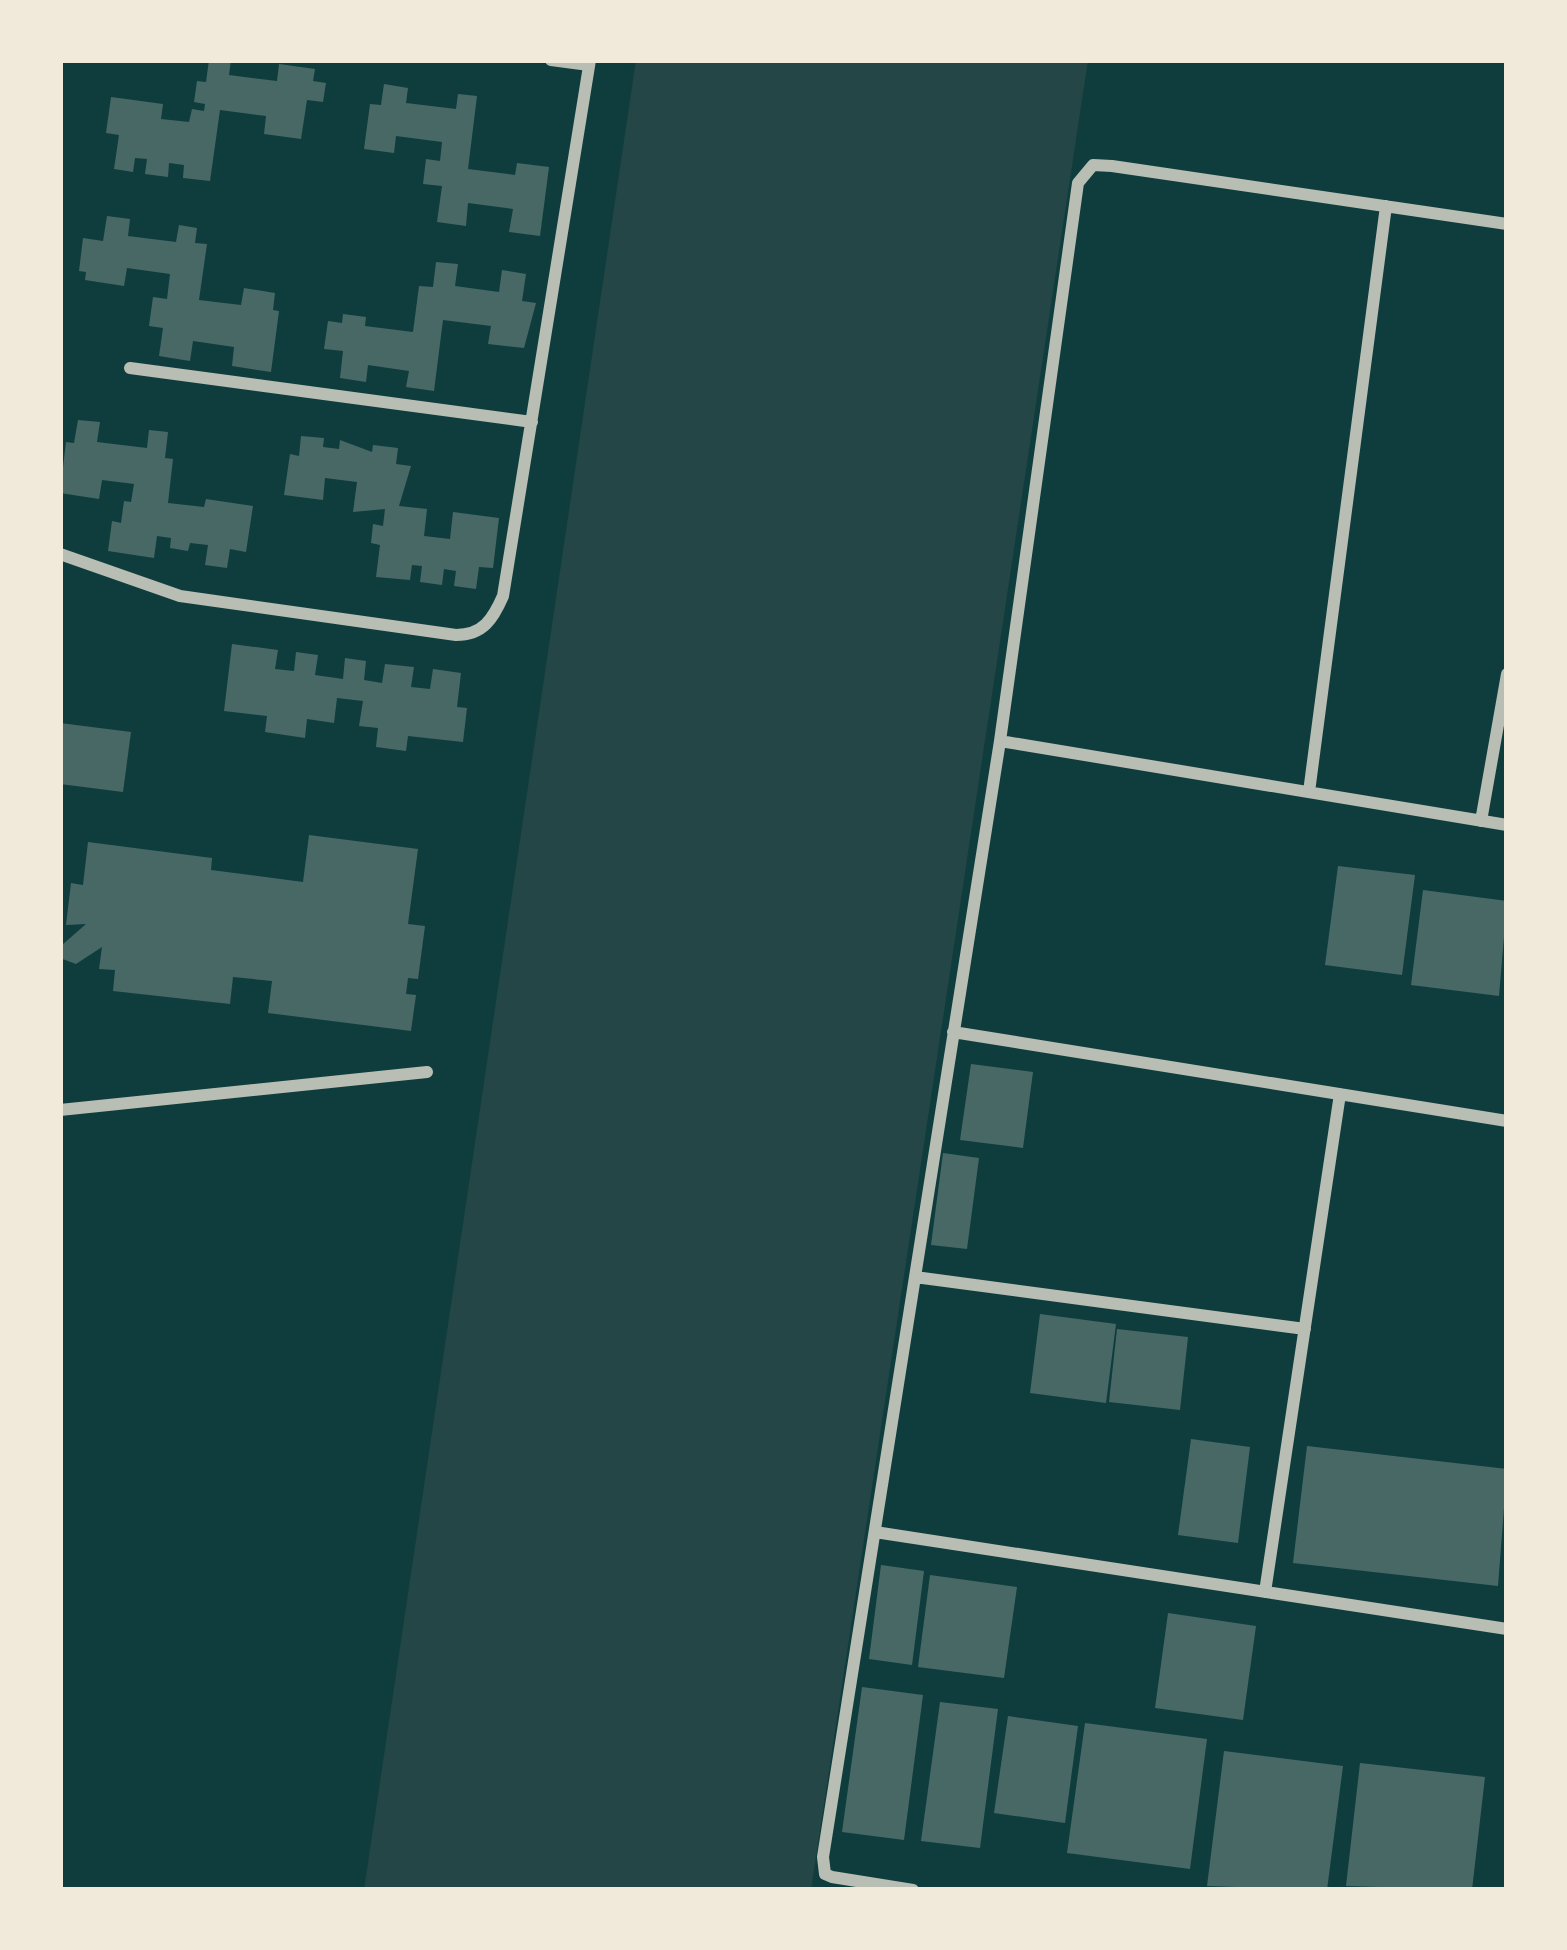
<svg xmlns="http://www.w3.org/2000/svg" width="1567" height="1950" font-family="'Exo 2',sans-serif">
	<rect width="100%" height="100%" fill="#0f3d3e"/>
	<path fill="#244646" d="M 636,60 L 1088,60 L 811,1890 L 364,1890 Z"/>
	<path fill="#486865" d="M 209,60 L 231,60 L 229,75 L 277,81 L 279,64 L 315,69 L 313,81 L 326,83 L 323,102 L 307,100 L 301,139 L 264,134 L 266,116 L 220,110 L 210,181 L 183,178 L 184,165 L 169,163 L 168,177 L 145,174 L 147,159 L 135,158 L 133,172 L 114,169 L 119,135 L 106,133 L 111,97 L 163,104 L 161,119 L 189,122 L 192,109 L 204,111 L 205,104 L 194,102 L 197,81 L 206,82 Z
		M 384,84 L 408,88 L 406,103 L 456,109 L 458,94 L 477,96 L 468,169 L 515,175 L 517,163 L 549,167 L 540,236 L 509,232 L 513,209 L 468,203 L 466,226 L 437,222 L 442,186 L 423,184 L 426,159 L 440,161 L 442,142 L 396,136 L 394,153 L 364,149 L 370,104 L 381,105 Z
		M 107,216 L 130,219 L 128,236 L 176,242 L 179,225 L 197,228 L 195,243 L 207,244 L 199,300 L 241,305 L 244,288 L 275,293 L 273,310 L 279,311 L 271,372 L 232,366 L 234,347 L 193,341 L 190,361 L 159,356 L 163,328 L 149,326 L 153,297 L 167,299 L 170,274 L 127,268 L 124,286 L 85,280 L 86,272 L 79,271 L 83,238 L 103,241 Z
		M 436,262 L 458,264 L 455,286 L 499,292 L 502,270 L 526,274 L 522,301 L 536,303 L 524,348 L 488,344 L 491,326 L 443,320 L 434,391 L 406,387 L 409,371 L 368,365 L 366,382 L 340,378 L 343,351 L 324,349 L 328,321 L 342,323 L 343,314 L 366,317 L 365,326 L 413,332 L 419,286 L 433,287 Z
		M 78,420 L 100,422 L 97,442 L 147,448 L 149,430 L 168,432 L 165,458 L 173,459 L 168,503 L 204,507 L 206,499 L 253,506 L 246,552 L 230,549 L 227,568 L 205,565 L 208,545 L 190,543 L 188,551 L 170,548 L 171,538 L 157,536 L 154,558 L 108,551 L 112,521 L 121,523 L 124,501 L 131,502 L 134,484 L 102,480 L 99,499 L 60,493 L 66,442 L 74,443 Z
		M 301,436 L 324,438 L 323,447 L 339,449 L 340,440 L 372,452 L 373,445 L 398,448 L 396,464 L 411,466 L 399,506 L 427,509 L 424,536 L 450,539 L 453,512 L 499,518 L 493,568 L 479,567 L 476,589 L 454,586 L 456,571 L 444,569 L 442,585 L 420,582 L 422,566 L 412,565 L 410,580 L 376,577 L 380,545 L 371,543 L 373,524 L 383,526 L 385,509 L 353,512 L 357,482 L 325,478 L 323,500 L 284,495 L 290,454 L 299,456 Z
		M 232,644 L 278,650 L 275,669 L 294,671 L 296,652 L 318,655 L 315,675 L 343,679 L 345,658 L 366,661 L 364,680 L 382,683 L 385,664 L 414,667 L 411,687 L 430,689 L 433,669 L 461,673 L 457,707 L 467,708 L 463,742 L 408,736 L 406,751 L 376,747 L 378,728 L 359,726 L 363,701 L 337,698 L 334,723 L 307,719 L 305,738 L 265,732 L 267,716 L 224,711 Z
		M 60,723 L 131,732 L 123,792 L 60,784 Z
		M 309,835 L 418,849 L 408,924 L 425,926 L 418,979 L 408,978 L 406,994 L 416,995 L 411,1031 L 268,1013 L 272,981 L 233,977 L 230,1004 L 113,991 L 115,970 L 99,969 L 102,947 L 76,964 L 60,958 L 62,945 L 86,924 L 66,925 L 71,883 L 83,885 L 88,842 L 212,858 L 211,870 L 303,882 Z
		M 1338,866 L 1415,875 L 1402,975 L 1325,965 Z
		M 1423,890 L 1507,901 L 1499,996 L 1411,985 Z
		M 971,1064 L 1033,1072 L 1023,1148 L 960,1140 Z
		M 943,1153 L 979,1158 L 967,1249 L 931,1245 Z
		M 1040,1314 L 1116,1324 L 1106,1403 L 1030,1393 Z
		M 1117,1329 L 1188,1337 L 1180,1410 L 1109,1402 Z
		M 1191,1439 L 1250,1447 L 1238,1543 L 1178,1535 Z
		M 1307,1446 L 1507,1469 L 1498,1586 L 1293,1563 Z
		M 881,1565 L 924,1571 L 912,1665 L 869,1659 Z
		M 930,1575 L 1017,1587 L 1004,1678 L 918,1667 Z
		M 1168,1613 L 1256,1626 L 1243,1720 L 1155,1708 Z
		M 862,1687 L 923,1695 L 904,1840 L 842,1832 Z
		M 940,1702 L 998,1709 L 980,1848 L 921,1841 Z
		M 1008,1716 L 1078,1726 L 1065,1823 L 994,1813 Z
		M 1085,1723 L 1207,1739 L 1190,1869 L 1067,1853 Z
		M 1224,1751 L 1343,1766 L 1327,1890 L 1207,1886 Z
		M 1360,1763 L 1485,1777 L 1472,1890 L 1346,1886 Z"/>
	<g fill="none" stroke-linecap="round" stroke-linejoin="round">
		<path stroke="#b8beb3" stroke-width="12" d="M 551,60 L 589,65
			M 130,368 L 532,422
			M 60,554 L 180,596 L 456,635 C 483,635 493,619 503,596 L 590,60
			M 1000,741 L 1507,825
			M 1309,792 L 1386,206
			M 1481,821 L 1507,674
			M 953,1032 L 1507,1121
			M 60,1110 L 427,1072
			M 915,1277 L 1305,1329
			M 875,1532 L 1507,1629
			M 1265,1592 L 1340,1094
			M 913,1890 L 832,1877 L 825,1874 L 823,1857 L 1000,741 L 1078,183 L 1093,165 L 1112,166 L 1507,224"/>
	</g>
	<rect width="1567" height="1950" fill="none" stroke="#f1e9da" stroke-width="126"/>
</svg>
